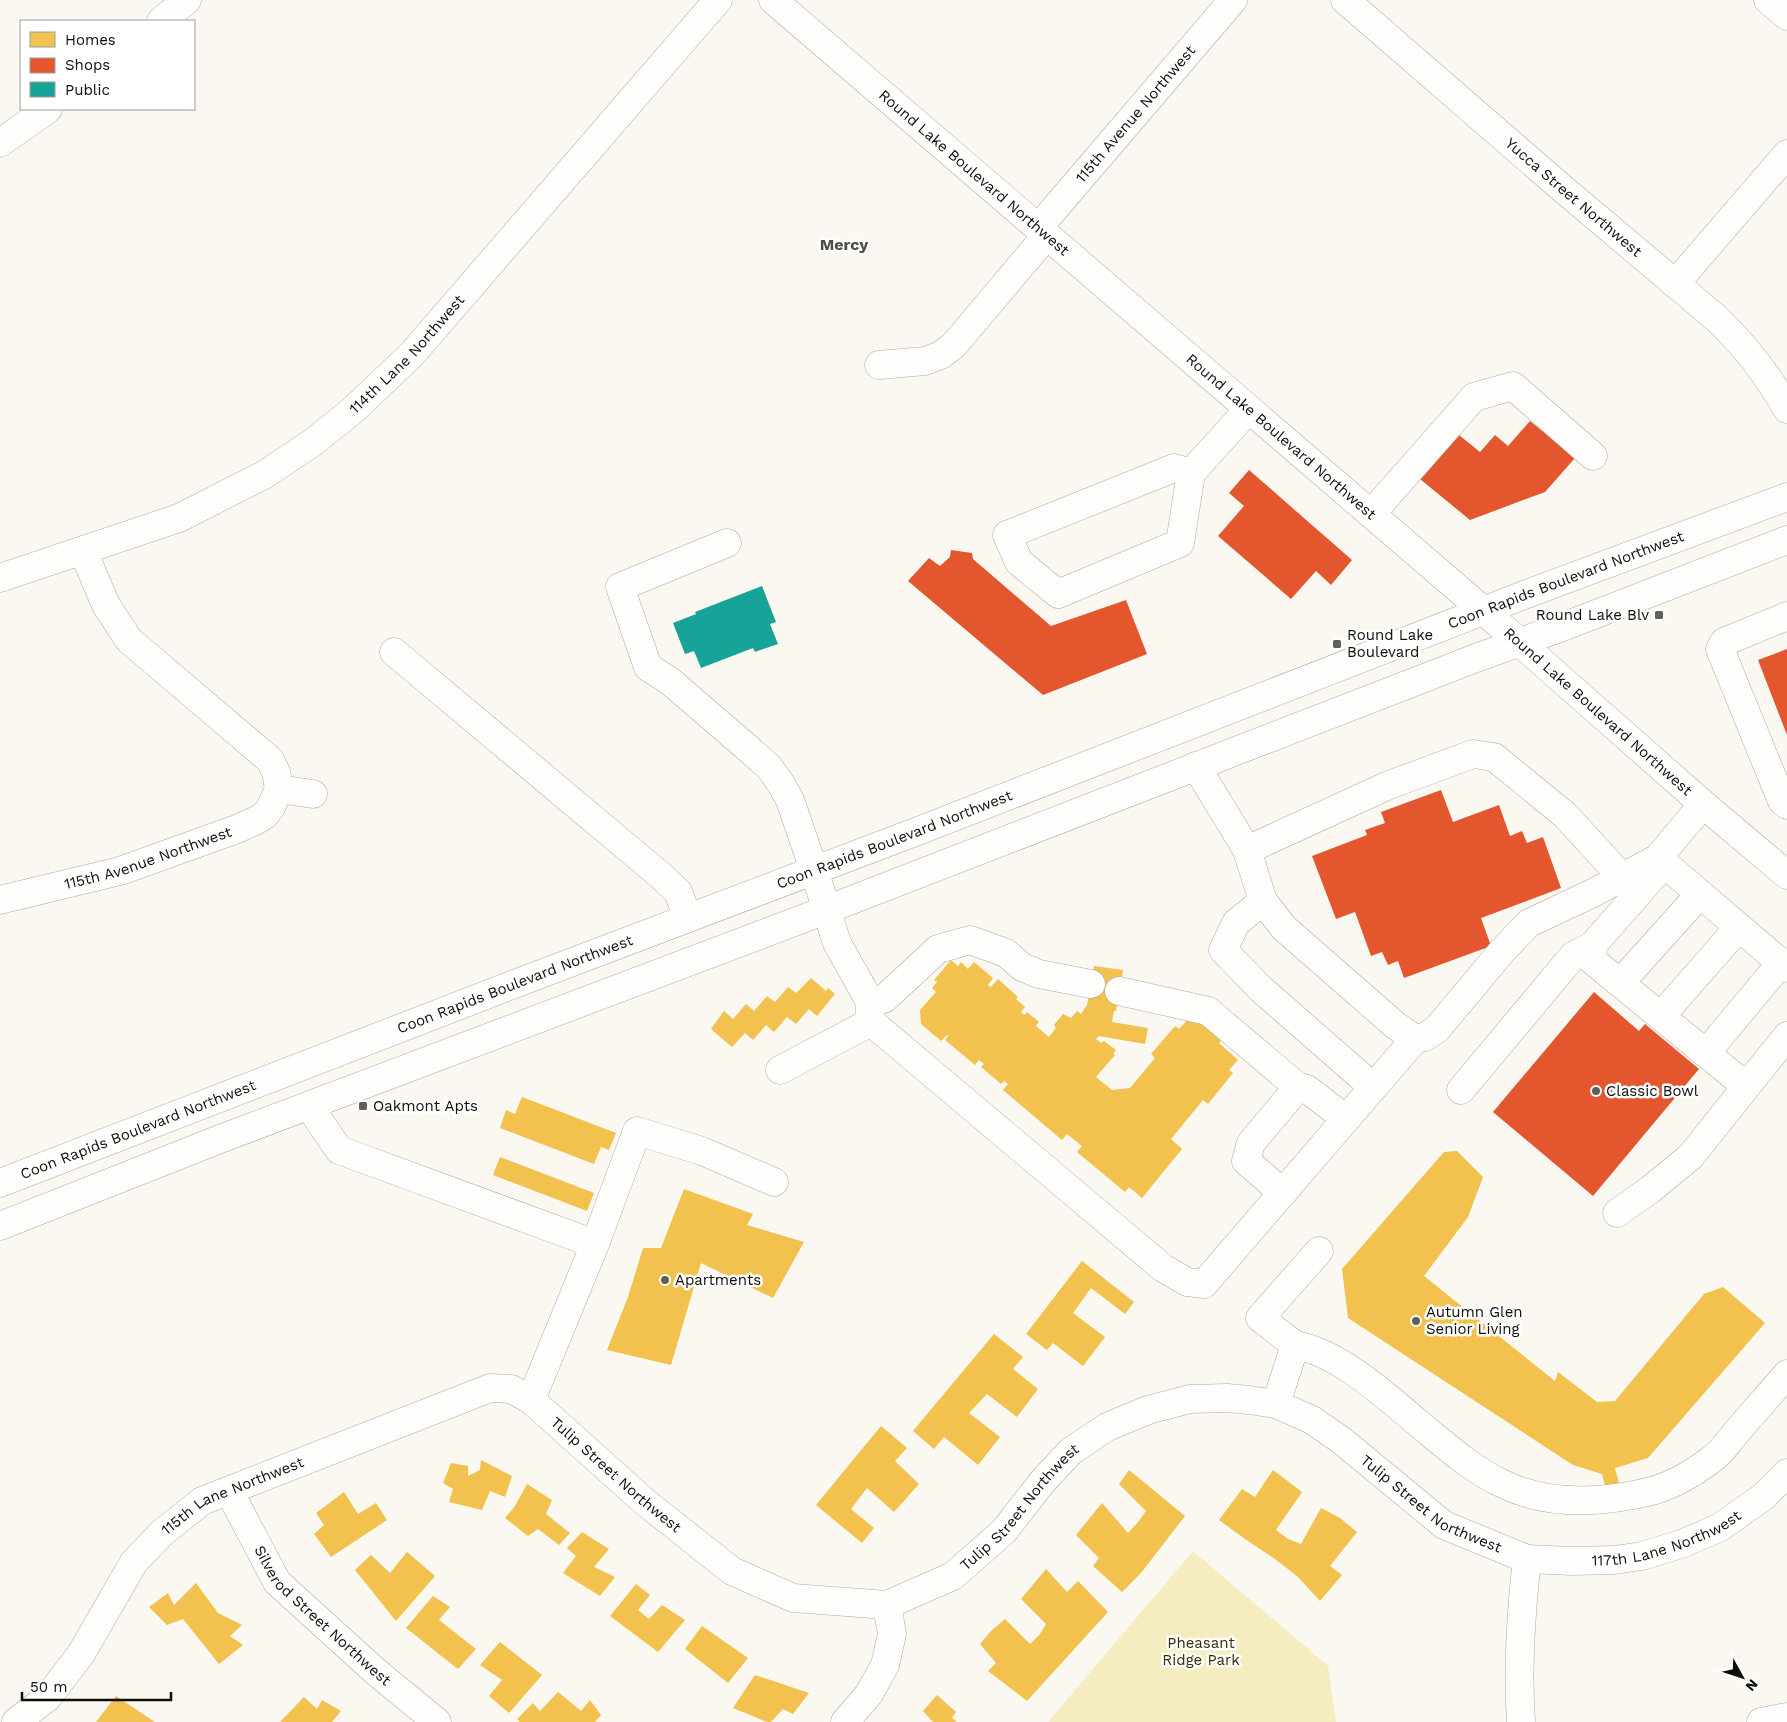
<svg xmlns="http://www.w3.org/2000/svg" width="1787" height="1722" font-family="'Work Sans',sans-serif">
	<rect width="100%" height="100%" fill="#faf8f1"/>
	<path fill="#f5ecc0" d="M 1193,1551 L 1328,1666 L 1336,1722 L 1048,1722 Z"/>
	<path fill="#f2c14e" d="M 951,960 L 958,966 L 961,962 L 968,969 L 974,962 L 993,978 L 988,985 L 991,987 L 998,979 L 1018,997 L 1016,999 L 1025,1007 L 1021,1012 L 1024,1015 L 1027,1012 L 1039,1022 L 1036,1026 L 1049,1037 L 1056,1028 L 1054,1025 L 1063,1014 L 1071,1018 L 1077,1011 L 1081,1014 L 1087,1005 L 1094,966 L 1123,970 L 1116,1011 L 1114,1011 L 1112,1022 L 1148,1028 L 1145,1044 L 1099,1036 L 1096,1039 L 1101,1043 L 1104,1041 L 1116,1050 L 1113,1054 L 1115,1055 L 1096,1077 L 1112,1090 L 1130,1088 L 1155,1058 L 1151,1054 L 1175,1026 L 1179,1029 L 1189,1018 L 1198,1015 L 1218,1031 L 1215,1035 L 1221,1041 L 1219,1043 L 1238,1060 L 1229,1070 L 1233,1073 L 1208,1104 L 1203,1100 L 1171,1139 L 1182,1149 L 1142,1198 L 1129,1187 L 1125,1192 L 1077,1152 L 1082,1146 L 1067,1134 L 1062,1140 L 1003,1090 L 1008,1084 L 1004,1081 L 1001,1084 L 981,1067 L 984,1064 L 979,1060 L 975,1065 L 945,1040 L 948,1036 L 947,1035 L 941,1041 L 921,1024 L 920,1010 L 936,992 L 932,988 L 937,982 L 934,980 Z
		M 811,978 L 826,991 L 828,988 L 835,994 L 817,1016 L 809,1009 L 796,1024 L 787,1017 L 774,1032 L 766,1025 L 753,1040 L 745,1033 L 732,1047 L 711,1029 L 724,1011 L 733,1019 L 746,1004 L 754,1011 L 767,996 L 775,1002 L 788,987 L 796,993 Z
		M 522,1097 L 616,1133 L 609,1150 L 601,1147 L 594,1164 L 500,1128 L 506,1110 L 515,1114 Z
		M 1457,1151 L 1483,1177 L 1468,1217 L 1424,1276 L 1555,1381 L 1558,1372 L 1597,1402 L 1615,1401 L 1704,1294 L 1723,1287 L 1765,1323 L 1648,1458 L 1615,1468 L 1620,1487 L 1606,1490 L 1602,1474 L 1573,1465 L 1348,1318 L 1342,1269 L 1444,1152 Z
		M 500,1157 L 594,1193 L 587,1211 L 493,1175 Z
		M 684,1189 L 753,1214 L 747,1225 L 804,1242 L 773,1298 L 701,1263 L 671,1365 L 607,1350 L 628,1297 L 643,1248 L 661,1248 Z
		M 1082,1261 L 1134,1302 L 1125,1314 L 1091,1288 L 1073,1313 L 1105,1337 L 1083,1366 L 1053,1343 L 1047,1350 L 1026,1334 Z
		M 994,1334 L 1023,1357 L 1013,1369 L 1038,1389 L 1017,1417 L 987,1394 L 969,1413 L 1000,1437 L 978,1465 L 944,1437 L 934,1449 L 913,1431 Z
		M 881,1426 L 907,1448 L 895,1461 L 919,1484 L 894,1512 L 867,1488 L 851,1509 L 874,1528 L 862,1543 L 816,1505 Z
		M 481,1460 L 512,1476 L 505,1497 L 490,1491 L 482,1510 L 449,1502 L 453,1489 L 443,1483 L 451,1463 L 468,1466 L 468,1476 L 480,1470 Z
		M 1129,1470 L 1185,1516 L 1141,1573 L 1122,1592 L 1093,1566 L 1099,1558 L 1076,1535 L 1102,1503 L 1128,1533 L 1138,1522 L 1146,1511 L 1119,1484 Z
		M 1273,1470 L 1302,1492 L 1276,1530 L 1288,1539 L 1301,1544 L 1321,1508 L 1340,1518 L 1357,1532 L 1330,1566 L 1342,1575 L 1320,1601 L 1298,1577 L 1275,1559 L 1245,1539 L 1219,1520 L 1242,1489 L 1255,1497 Z
		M 527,1484 L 552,1500 L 546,1514 L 570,1533 L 559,1545 L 538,1529 L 528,1536 L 505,1518 L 515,1506 Z
		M 344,1492 L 358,1514 L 376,1503 L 387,1520 L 331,1557 L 314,1534 L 324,1525 L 316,1513 Z
		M 582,1532 L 609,1549 L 594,1567 L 615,1577 L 600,1596 L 563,1573 L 576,1556 L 567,1548 Z
		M 407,1552 L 435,1576 L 396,1621 L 355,1570 L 371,1555 L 390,1573 Z
		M 1046,1569 L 1067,1592 L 1078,1581 L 1108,1612 L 1027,1701 L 988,1671 L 996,1663 L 980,1644 L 991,1631 L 1005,1619 L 1030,1644 L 1040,1634 L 1046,1624 L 1021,1599 Z
		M 196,1583 L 218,1613 L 242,1625 L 230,1636 L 243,1645 L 219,1664 L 183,1619 L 167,1625 L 149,1607 L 168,1593 L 174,1605 Z
		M 636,1584 L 650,1595 L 638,1610 L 649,1619 L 662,1605 L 685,1620 L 658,1652 L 610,1616 Z
		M 433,1596 L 450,1607 L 439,1620 L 476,1649 L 458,1669 L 406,1628 Z
		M 702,1626 L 748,1658 L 728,1683 L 685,1649 Z
		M 500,1642 L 542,1675 L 509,1713 L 489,1696 L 502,1680 L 480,1665 Z
		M 755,1675 L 809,1693 L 793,1714 L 783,1709 L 771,1722 L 767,1722 L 733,1708 Z
		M 558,1692 L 581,1711 L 590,1700 L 601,1715 L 595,1722 L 520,1722 L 517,1719 L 533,1703 L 540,1711 Z
		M 937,1695 L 956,1712 L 952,1718 L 957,1722 L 933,1722 L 923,1711 Z
		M 116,1696 L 155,1722 L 96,1722 Z
		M 304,1697 L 317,1709 L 322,1700 L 341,1711 L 332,1722 L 280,1722 Z"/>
	<path fill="#e4572e" d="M 1530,421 L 1575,458 L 1545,492 L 1470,520 L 1420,479 L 1459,435 L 1480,452 L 1495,435 L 1508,446 Z
		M 1249,470 L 1352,560 L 1331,585 L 1316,571 L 1291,599 L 1218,536 L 1244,506 L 1229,493 Z
		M 951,550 L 972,553 L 973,559 L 1051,626 L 1126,600 L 1147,654 L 1043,695 L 908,581 L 929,558 L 940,566 L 950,557 Z
		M 1787,649 L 1787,735 L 1758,660 Z
		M 1441,790 L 1453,822 L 1499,805 L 1510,836 L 1522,831 L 1527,843 L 1543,837 L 1561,888 L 1481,918 L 1491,946 L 1404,978 L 1398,961 L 1388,965 L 1382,952 L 1371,956 L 1355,912 L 1336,919 L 1312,856 L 1367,835 L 1365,830 L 1385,823 L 1381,812 Z
		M 1594,992 L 1639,1031 L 1645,1024 L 1699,1069 L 1593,1196 L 1493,1112 Z"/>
	<path fill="#17a398" d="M 762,586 L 776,622 L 770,624 L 778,644 L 755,652 L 753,648 L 701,668 L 694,651 L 685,654 L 673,623 L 696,614 L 695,612 Z"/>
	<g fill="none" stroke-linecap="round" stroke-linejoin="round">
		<g stroke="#acaaa5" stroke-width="29">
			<g id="minor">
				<path id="s1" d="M 773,0 L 1484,611"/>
				<path id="s2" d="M 1345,0 L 1563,189 L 1716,318 C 1746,346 1767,374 1787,409"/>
				<path d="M 1768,0 L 1787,16"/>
				<path d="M 161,21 L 187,0"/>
				<path d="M 0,143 L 48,109"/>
				<path id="s3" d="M 1038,228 L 1233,0"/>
				<path d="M 1675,284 L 1787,154"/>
				<path d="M 879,365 L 925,361 L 941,355 L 954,345 L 1046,236"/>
				<path d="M 1191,473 L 1174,468 L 1007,535 L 1019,562 L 1058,594 L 1180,543 L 1191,473 L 1248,410"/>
				<path d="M 1371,514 L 1474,397 L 1513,386 L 1593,456"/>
				<path d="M 727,543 L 620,587 L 648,667 L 671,682 L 751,751 L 769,767 L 781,784 L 790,800 L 814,870 L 837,943 L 869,1000 L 884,999 L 938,949 L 970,940 L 1006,953 L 1022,967 L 1039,974 L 1091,984"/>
				<path id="s4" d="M 0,578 L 179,518 L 264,475 L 312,443 L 352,411 L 412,354 L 718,0"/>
				<path d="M 1787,616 L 1724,642 L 1720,649 L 1782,801 L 1787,805"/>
				<path d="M 394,652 L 660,875 L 678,892 L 688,918"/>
				<path d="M 1196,766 L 1247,850 L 1263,901 L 1284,928 L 1395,1025 L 1415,1039 L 1425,1037 L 1437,1029 L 1503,950 L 1529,923 L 1593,893 L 1658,858"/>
				<path d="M 279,789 L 313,794"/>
				<path d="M 1703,804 L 1658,858 L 1787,968"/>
				<path d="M 1247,850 L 1389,785 L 1473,754 L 1494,757 L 1565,815 L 1622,877"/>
				<path d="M 1665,863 L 1592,946 L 1593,961 L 1741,1082 L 1754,1077 L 1787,1036"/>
				<path id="s5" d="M 0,900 L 120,871 L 237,829 L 257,820 L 265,815 L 271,807 L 279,789 L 276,772 L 270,760 L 129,640 L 106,605 L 83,551"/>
				<path d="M 1263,901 L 1236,923 L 1223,950 L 1261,989 L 1373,1087"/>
				<path d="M 1620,983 L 1700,894"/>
				<path d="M 1119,991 L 1208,1011 L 1298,1087"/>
				<path d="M 869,1000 L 871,1022 L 1163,1268 L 1187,1282 L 1204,1284 L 1415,1039"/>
				<path d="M 1661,1016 L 1739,927"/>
				<path d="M 1706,1053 L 1781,963"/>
				<path d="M 780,1070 L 871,1022"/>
				<path d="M 1461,1090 L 1573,956 L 1592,946"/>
				<path d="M 309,1106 L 339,1150 L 595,1244"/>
				<path d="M 1283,1193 L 1246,1161 L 1251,1143 L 1298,1087 L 1307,1089 L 1346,1119"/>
				<path d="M 1617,1213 L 1651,1189 L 1691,1156 L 1754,1077"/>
				<path d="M 1295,1345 L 1260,1318 L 1319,1251"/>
				<path d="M 531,1400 L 595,1244 L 637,1131 L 702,1151 L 774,1182"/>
				<path d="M 1276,1404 L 1295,1345 C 1338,1352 1386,1396 1418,1423 C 1445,1445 1470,1468 1501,1483 C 1547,1506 1603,1503 1652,1491 C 1673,1485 1695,1472 1712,1459 C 1721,1453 1728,1442 1735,1434 C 1752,1414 1770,1394 1787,1374"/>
				<path id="s6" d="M 229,1491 L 277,1582 L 375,1671 L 437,1722"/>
				<path id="s7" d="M 16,1722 L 48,1697 L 81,1654 L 134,1562 L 162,1533 L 202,1501 L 490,1388 L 511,1389 L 531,1400 L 645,1502 L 732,1571 L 793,1598 L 887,1605 L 953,1576 L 1004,1531 L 1043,1481 L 1071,1451 L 1107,1427 L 1148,1410 L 1190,1399 L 1227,1398 L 1249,1400 L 1276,1404 L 1312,1420 L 1341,1440 L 1444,1525 L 1527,1559 L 1572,1561 L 1614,1560 L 1642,1556 L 1681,1544 L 1719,1528 L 1763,1497 L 1787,1473"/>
				<path d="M 845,1722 L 869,1694 L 885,1665 L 892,1634 L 887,1605"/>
				<path d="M 1521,1722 C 1517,1667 1521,1613 1527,1559"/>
				<path d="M 1761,1722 L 1787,1717"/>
			</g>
		</g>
		<g stroke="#acaaa5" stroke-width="29">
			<g id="major">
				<path id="s8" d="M 1484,611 L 1703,804 L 1787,875"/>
				<path id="s9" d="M 0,1183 L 525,980 L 918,831 L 1524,595 L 1787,497"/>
				<path d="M 0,1226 L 220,1139 L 826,910 L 1476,658 L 1565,626 L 1787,540"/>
			</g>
		</g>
		<use href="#minor" stroke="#fefefd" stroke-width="28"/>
		<use href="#major" stroke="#fefefd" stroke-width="28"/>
	</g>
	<g fill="#615f5a" stroke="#fff" stroke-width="2">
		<rect x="1654" y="610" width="10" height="10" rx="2.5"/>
		<rect x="1332" y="639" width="10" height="10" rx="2.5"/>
		<circle cx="1596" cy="1091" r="5"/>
		<rect x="358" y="1101" width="10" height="10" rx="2.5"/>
		<circle cx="665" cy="1280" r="5"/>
		<circle cx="1416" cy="1321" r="5"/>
	</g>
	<g text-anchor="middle" stroke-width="5" stroke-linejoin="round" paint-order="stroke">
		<g font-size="15" fill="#0e0d08" stroke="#fff">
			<text dy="5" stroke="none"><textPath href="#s3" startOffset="150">115th Avenue Northwest</textPath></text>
			<text dy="5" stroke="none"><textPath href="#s1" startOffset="265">Round Lake Boulevard Northwest</textPath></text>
			<text dy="5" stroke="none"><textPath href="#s2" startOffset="302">Yucca Street Northwest</textPath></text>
			<text dy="5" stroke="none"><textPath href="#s4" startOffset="472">114th Lane Northwest</textPath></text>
			<text dy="5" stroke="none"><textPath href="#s1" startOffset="670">Round Lake Boulevard Northwest</textPath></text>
			<text dy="5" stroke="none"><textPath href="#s9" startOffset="1678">Coon Rapids Boulevard Northwest</textPath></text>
			<text dy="5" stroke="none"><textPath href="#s8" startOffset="152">Round Lake Boulevard Northwest</textPath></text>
			<text dy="5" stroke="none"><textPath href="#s9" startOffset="958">Coon Rapids Boulevard Northwest</textPath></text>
			<text dy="5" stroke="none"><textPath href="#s5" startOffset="154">115th Avenue Northwest</textPath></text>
			<text dy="5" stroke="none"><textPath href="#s9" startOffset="552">Coon Rapids Boulevard Northwest</textPath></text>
			<text dy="5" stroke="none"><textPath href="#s9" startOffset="148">Coon Rapids Boulevard Northwest</textPath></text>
			<text dy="5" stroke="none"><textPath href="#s7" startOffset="759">Tulip Street Northwest</textPath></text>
			<text dy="5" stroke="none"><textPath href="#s7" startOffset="322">115th Lane Northwest</textPath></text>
			<text dy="5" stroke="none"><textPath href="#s7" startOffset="1719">Tulip Street Northwest</textPath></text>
			<text dy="5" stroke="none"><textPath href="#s7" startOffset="1239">Tulip Street Northwest</textPath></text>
			<text dy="5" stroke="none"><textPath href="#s7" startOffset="1974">117th Lane Northwest</textPath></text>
			<text dy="5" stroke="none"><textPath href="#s6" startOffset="158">Silverod Street Northwest</textPath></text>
		</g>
		<g font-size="15" fill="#0e0d08" stroke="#fff" text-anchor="start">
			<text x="1649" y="620" text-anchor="end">Round Lake Blv</text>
			<text x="1347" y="640">Round Lake<tspan x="1347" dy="17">Boulevard</tspan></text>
			<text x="1606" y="1096">Classic Bowl</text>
			<text x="373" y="1111">Oakmont Apts</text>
			<text x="675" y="1285">Apartments</text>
			<text x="1426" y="1317">Autumn Glen<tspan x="1426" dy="17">Senior Living</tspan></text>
		</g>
		<g font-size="15" fill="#342d05" stroke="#fff">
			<text x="1201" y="1648">Pheasant<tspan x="1201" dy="17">Ridge Park</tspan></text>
		</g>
		<g font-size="16" font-weight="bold" fill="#504e42" stroke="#fff">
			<text x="844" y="250">Mercy</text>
		</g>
	</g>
	<rect x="20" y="20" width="175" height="90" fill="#ffffff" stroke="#9f9e9c"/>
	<rect x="30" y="32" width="25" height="15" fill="#f2c14e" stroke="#9f9e9c"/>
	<text x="65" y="45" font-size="15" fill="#0e0d08">Homes</text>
	<rect x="30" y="58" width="25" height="15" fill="#e4572e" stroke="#9f9e9c"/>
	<text x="65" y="70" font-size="15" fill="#0e0d08">Shops</text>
	<rect x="30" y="82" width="25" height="15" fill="#17a398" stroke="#9f9e9c"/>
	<text x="65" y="95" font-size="15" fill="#0e0d08">Public</text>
	<g transform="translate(1742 1677) rotate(130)" stroke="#ffffff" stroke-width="4" paint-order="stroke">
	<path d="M0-4L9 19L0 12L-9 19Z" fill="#0e0d08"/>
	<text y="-8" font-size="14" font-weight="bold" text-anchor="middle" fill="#0e0d08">N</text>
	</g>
	<path d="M22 1692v8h149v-8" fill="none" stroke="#0e0d08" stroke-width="2.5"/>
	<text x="30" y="1692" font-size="15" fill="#0e0d08" stroke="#ffffff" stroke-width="4" paint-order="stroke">50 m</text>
</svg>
